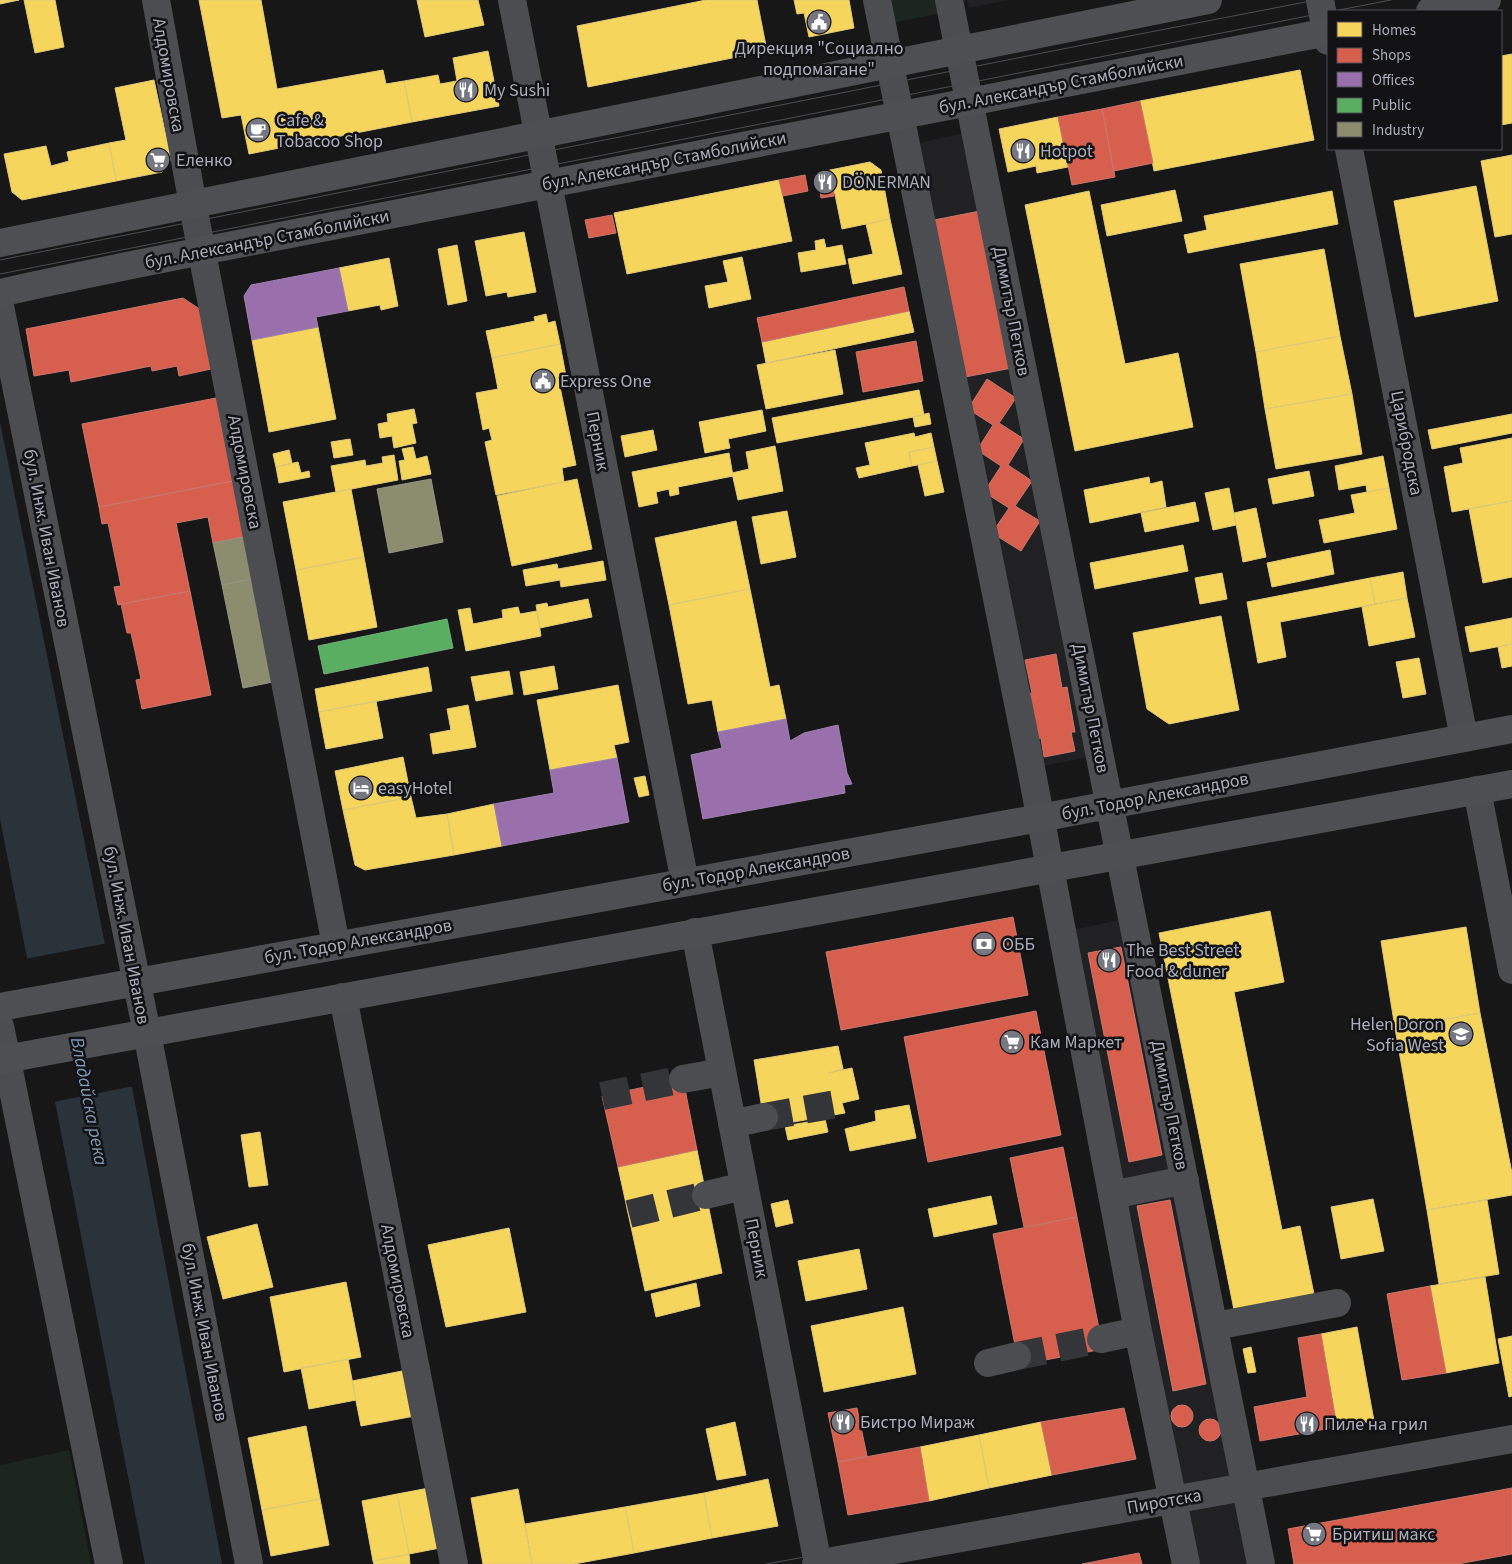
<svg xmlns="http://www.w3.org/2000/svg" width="1512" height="1564" font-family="'Source Sans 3',sans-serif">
	<rect width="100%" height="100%" fill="#171718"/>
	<path fill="#212124" d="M 967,0 L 1009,0 L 969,8 Z
		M 976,130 L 1101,755 L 1031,768 L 906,146 Z
		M 1124,919 L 1252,1564 L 1193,1564 L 1067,931 Z"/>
	<path fill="#1d251f" d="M 877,0 L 949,0 L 952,11 L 882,25 Z
		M 69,1450 L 91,1564 L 0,1564 L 0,1465 Z"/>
	<path fill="#2a323a" d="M 0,422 L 105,944 L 222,1564 L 145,1564 L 0,819 Z"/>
	<path fill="#171718" d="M 108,943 L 134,1086 L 53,1102 L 25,959 Z"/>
	<path fill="#f6d55c" stroke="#dfc978" d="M 0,0 L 19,0 L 0,4 Z
		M 24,0 L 55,0 L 64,47 L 35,53 Z
		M 199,0 L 261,0 L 277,89 L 383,70 L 386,84 L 404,81 L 412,122 L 249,154 L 241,115 L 222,118 Z
		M 417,0 L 478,0 L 484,25 L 425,37 Z
		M 706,0 L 757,0 L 767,51 L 588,87 L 577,26 Z
		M 794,0 L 849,0 L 854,28 L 809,37 L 804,13 L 797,14 Z
		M 488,51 L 499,106 L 412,122 L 404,81 L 438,75 L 440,84 L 457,81 L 453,58 Z
		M 1512,54 L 1512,123 L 1501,125 L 1501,56 Z
		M 1300,70 L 1314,140 L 1154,171 L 1140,101 Z
		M 154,80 L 171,159 L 162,172 L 116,181 L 109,143 L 126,140 L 115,88 Z
		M 1058,117 L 1068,167 L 1037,173 L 1036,166 L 1008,172 L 999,129 Z
		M 109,143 L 116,181 L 22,200 L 12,192 L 4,154 L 46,146 L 51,166 L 69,161 L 67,152 Z
		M 1512,155 L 1512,234 L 1495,237 L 1481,161 Z
		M 870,162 L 881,170 L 890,219 L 842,229 L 830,170 Z
		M 779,180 L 792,241 L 627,274 L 614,213 Z
		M 1476,186 L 1498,301 L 1415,317 L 1394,201 Z
		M 1175,190 L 1182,221 L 1107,236 L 1101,205 Z
		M 1089,191 L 1125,364 L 1178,353 L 1193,427 L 1075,451 L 1025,205 Z
		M 1332,191 L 1338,224 L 1188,253 L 1184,235 L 1207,230 L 1204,216 Z
		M 890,219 L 902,274 L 853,284 L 848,259 L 873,254 L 866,224 Z
		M 524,232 L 536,292 L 508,297 L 507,292 L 486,296 L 475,241 Z
		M 824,239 L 826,248 L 842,245 L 846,264 L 801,272 L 798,253 L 816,250 L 815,241 Z
		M 457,245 L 467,301 L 448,305 L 438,249 Z
		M 1324,249 L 1340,336 L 1256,352 L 1240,264 Z
		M 742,257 L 751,299 L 709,308 L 705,286 L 728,282 L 723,261 Z
		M 389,258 L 398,306 L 381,310 L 380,305 L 348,311 L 339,268 Z
		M 909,311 L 914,332 L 766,363 L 762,342 Z
		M 546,314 L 548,323 L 555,321 L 560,344 L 492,358 L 486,331 L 535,321 L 534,317 Z
		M 318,327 L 336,419 L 269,432 L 252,340 Z
		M 1340,336 L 1352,394 L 1265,409 L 1256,352 Z
		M 560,344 L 566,376 L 558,377 L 576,465 L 562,468 L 564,482 L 496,495 L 485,442 L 492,440 L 489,428 L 483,430 L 476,393 L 498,389 L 492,358 Z
		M 835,350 L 843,394 L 766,409 L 757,365 Z
		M 919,390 L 924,415 L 777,443 L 772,418 Z
		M 1352,394 L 1362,454 L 1276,469 L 1265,409 Z
		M 414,409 L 417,423 L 412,424 L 416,443 L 394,448 L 392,436 L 380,438 L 378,424 L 388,422 L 387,414 Z
		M 762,410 L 766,431 L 728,439 L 730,448 L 705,453 L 699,422 Z
		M 929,413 L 931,424 L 915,427 L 913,417 Z
		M 1512,414 L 1512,433 L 1432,449 L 1428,430 Z
		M 653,430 L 657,450 L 625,457 L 621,436 Z
		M 914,433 L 915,437 L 931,433 L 934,447 L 909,452 L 912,466 L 859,478 L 856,468 L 870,465 L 865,443 Z
		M 1512,438 L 1512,501 L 1452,512 L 1444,467 L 1463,463 L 1460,448 Z
		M 350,439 L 353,455 L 334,458 L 331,442 Z
		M 775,446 L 783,491 L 738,500 L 732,473 L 749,469 L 746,452 Z
		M 413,447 L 416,459 L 427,456 L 431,474 L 402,480 L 399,461 L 405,460 L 402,449 Z
		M 934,447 L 937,461 L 912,466 L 909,452 Z
		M 289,450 L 292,463 L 276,467 L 273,454 Z
		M 729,453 L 733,476 L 678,487 L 679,494 L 670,496 L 669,489 L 656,492 L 658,503 L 639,507 L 632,472 Z
		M 394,455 L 398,480 L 336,492 L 331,466 L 365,460 L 366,466 L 383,463 L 382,457 Z
		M 1383,456 L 1389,488 L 1367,492 L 1366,485 L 1339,490 L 1335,466 Z
		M 937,461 L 944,492 L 925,496 L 918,465 Z
		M 298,462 L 301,473 L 309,471 L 310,477 L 279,483 L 276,467 Z
		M 1309,471 L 1314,496 L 1273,504 L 1268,479 Z
		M 1149,477 L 1150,484 L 1162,481 L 1166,507 L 1090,523 L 1084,490 Z
		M 577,479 L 592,549 L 512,566 L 497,496 Z
		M 1229,488 L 1236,525 L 1213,530 L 1205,493 Z
		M 1389,488 L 1397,529 L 1324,543 L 1319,520 L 1355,513 L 1351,495 Z
		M 351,489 L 364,557 L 296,570 L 283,502 Z
		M 1512,501 L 1512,577 L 1483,583 L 1469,509 Z
		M 1195,502 L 1199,521 L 1145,532 L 1141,513 Z
		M 1256,508 L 1266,557 L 1243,562 L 1234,513 Z
		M 787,511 L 796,557 L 761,564 L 752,517 Z
		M 736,521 L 750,589 L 669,605 L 655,538 Z
		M 1183,545 L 1188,571 L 1095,589 L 1090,563 Z
		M 1330,550 L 1334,574 L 1272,587 L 1267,563 Z
		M 364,557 L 377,627 L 309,640 L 296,570 Z
		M 603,561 L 606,580 L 561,587 L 560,580 L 526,586 L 523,570 L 557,564 L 558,569 Z
		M 1403,572 L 1407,598 L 1375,604 L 1370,578 Z
		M 1222,573 L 1227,599 L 1200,604 L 1195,578 Z
		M 1370,578 L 1375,604 L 1280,622 L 1286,657 L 1258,663 L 1247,602 Z
		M 750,589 L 770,687 L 779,685 L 786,719 L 718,732 L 712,700 L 688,704 L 669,605 Z
		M 1407,598 L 1415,637 L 1369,646 L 1362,607 Z
		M 588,599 L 592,617 L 540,628 L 536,605 L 547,603 L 548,607 Z
		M 518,607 L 520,614 L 537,611 L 541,636 L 466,651 L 458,610 L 470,608 L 473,624 L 503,618 L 502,610 Z
		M 1221,616 L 1239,710 L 1169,724 L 1147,709 L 1133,633 Z
		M 1512,618 L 1512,644 L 1470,652 L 1465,627 Z
		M 1512,644 L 1512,666 L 1502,668 L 1498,647 Z
		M 1419,658 L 1426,694 L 1403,698 L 1396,662 Z
		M 554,666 L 558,689 L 524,695 L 520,672 Z
		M 428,667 L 432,691 L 319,712 L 315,689 Z
		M 509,671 L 513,694 L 476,701 L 471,677 Z
		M 618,685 L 629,742 L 614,745 L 617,758 L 550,770 L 537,700 Z
		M 376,701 L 383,738 L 326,749 L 319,712 Z
		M 468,705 L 476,747 L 433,754 L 430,734 L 451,730 L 447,709 Z
		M 403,757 L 411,797 L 343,810 L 335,771 Z
		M 645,776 L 649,795 L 639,797 L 634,778 Z
		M 411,797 L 416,818 L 447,814 L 454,855 L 365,870 L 355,865 L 343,810 Z
		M 494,804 L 502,846 L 454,855 L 447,814 Z
		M 1270,911 L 1284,982 L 1234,992 L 1282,1230 L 1300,1226 L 1315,1299 L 1235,1315 L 1159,933 Z
		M 1466,927 L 1480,1013 L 1395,1028 L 1381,941 Z
		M 1480,1013 L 1512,1173 L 1512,1195 L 1427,1210 L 1395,1028 Z
		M 838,1046 L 843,1069 L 828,1073 L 852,1068 L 859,1099 L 842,1103 L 845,1113 L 765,1127 L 754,1060 Z
		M 909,1105 L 916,1138 L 850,1151 L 845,1129 L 876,1121 L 875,1111 Z
		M 825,1119 L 828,1132 L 788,1140 L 785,1126 Z
		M 260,1132 L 268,1185 L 249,1187 L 241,1135 Z
		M 697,1150 L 722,1273 L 645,1291 L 618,1167 Z
		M 991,1196 L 997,1224 L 934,1237 L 928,1209 Z
		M 1373,1199 L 1384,1251 L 1341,1259 L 1331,1207 Z
		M 788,1200 L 793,1223 L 776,1227 L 771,1204 Z
		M 1487,1200 L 1499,1274 L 1439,1284 L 1427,1210 Z
		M 257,1224 L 273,1287 L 223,1299 L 207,1237 Z
		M 509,1228 L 526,1312 L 446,1327 L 428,1245 Z
		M 859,1249 L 867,1289 L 806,1301 L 798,1261 Z
		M 1485,1277 L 1499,1363 L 1446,1373 L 1430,1286 Z
		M 346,1282 L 361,1357 L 284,1372 L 270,1297 Z
		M 696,1283 L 700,1306 L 656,1317 L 651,1294 Z
		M 903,1307 L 916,1374 L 824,1392 L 811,1326 Z
		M 1357,1327 L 1374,1421 L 1337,1427 L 1321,1334 Z
		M 1512,1336 L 1512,1396 L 1509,1397 L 1498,1339 Z
		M 1251,1347 L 1256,1372 L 1248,1373 L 1243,1349 Z
		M 348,1359 L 356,1400 L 309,1409 L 301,1368 Z
		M 407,1370 L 415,1416 L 361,1426 L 352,1381 Z
		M 735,1422 L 746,1475 L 717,1480 L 706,1429 Z
		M 1041,1422 L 1052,1475 L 989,1488 L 979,1435 Z
		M 306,1426 L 320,1499 L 262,1510 L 248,1438 Z
		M 979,1435 L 989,1488 L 929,1501 L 920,1447 Z
		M 768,1479 L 778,1526 L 712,1538 L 704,1493 Z
		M 429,1488 L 440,1548 L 409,1554 L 397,1494 Z
		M 518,1489 L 532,1564 L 483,1564 L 471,1498 Z
		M 704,1493 L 712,1538 L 634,1553 L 625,1507 Z
		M 397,1494 L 409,1554 L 373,1561 L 362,1501 Z
		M 320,1499 L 329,1545 L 271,1556 L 262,1510 Z
		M 625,1507 L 634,1553 L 574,1564 L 532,1564 L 525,1524 Z
		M 409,1554 L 410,1564 L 374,1564 L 373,1561 Z"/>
	<path fill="#d6604d" stroke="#c8776d" d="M 1140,101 L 1153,163 L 1114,171 L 1102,109 Z
		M 1102,109 L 1115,177 L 1072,185 L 1058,117 Z
		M 830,170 L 834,196 L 821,198 L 817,173 Z
		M 805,175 L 808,191 L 783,196 L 779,180 Z
		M 980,211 L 1012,368 L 965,377 L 934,220 Z
		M 612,215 L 616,233 L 589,238 L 585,220 Z
		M 904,287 L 909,311 L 762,342 L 757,318 Z
		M 183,298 L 201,310 L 211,369 L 179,376 L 177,366 L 152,371 L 151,366 L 71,382 L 69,370 L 34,376 L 26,329 Z
		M 916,341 L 923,381 L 863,392 L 856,352 Z
		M 987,379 L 1016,398 L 999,423 L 1024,439 L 1008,465 L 1032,481 L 1015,506 L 1040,521 L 1021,551 L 992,533 L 1009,508 L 984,492 L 1001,466 L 977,450 L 993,425 L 968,409 Z
		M 216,398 L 233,481 L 99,507 L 82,424 Z
		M 233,481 L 244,537 L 213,543 L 208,517 L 176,523 L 190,591 L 118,605 L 114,587 L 121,586 L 108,523 L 102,524 L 99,507 Z
		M 190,591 L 211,695 L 142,709 L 136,680 L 141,679 L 131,633 L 127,633 L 121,604 Z
		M 1056,654 L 1062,688 L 1067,687 L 1075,732 L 1071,732 L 1075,751 L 1044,757 L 1041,738 L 1037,739 L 1028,694 L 1032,693 L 1025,660 Z
		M 1013,917 L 1028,995 L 841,1030 L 826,952 Z
		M 1121,947 L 1162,1155 L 1129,1162 L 1088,953 Z
		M 1036,1011 L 1061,1135 L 928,1162 L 904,1037 Z
		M 683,1079 L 697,1150 L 618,1167 L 602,1096 Z
		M 1063,1147 L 1077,1217 L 1024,1227 L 1010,1158 Z
		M 1170,1200 L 1206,1384 L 1173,1391 L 1137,1206 Z
		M 1077,1217 L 1103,1349 L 1019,1365 L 993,1234 Z
		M 1430,1286 L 1446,1373 L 1402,1380 L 1387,1294 Z
		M 1321,1334 L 1337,1427 L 1260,1441 L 1254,1407 L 1307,1397 L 1298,1338 Z
		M1171 1416a11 11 0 1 1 22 0a11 11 0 1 1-22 0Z
		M 857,1408 L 867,1456 L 838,1462 L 828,1413 Z
		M 1124,1408 L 1136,1459 L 1052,1475 L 1041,1422 Z
		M1199 1430a11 11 0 1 1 22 0a11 11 0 1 1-22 0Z
		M 920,1447 L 929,1501 L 848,1515 L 838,1462 Z
		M 1512,1488 L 1512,1554 L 1458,1564 L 1294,1564 L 1288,1529 Z
		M 1139,1553 L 1142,1564 L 1082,1564 Z"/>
	<path fill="#9970ab" stroke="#9e82af" d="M 339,268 L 348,311 L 316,317 L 318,327 L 252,340 L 244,296 L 251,285 Z
		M 786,719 L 790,741 L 804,733 L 838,725 L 847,773 L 852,784 L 844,785 L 845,793 L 703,819 L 691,755 L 722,748 L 718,732 Z
		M 617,758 L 629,822 L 502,846 L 494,804 L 554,793 L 550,770 Z"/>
	<path fill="#5aae61" stroke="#71ae7b" d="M 447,619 L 453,648 L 324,674 L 318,646 Z"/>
	<path fill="#8c8c6e" stroke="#949684" d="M 431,479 L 443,542 L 389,553 L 377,489 Z
		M 244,537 L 251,579 L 222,585 L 213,543 Z
		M 251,579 L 273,682 L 243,688 L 222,585 Z"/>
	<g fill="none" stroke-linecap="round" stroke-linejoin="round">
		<path stroke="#343538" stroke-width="28" stroke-dasharray="28 14" stroke-linecap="butt" d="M 602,1096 L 683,1079
			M 764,1117 L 842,1103
			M 629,1214 L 706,1195
			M 1017,1356 L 1101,1339"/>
		<path stroke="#4b4d51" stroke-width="28" d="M 156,0 L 197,227 L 336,945
			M 512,0 L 685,882
			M 877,0 L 1031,768 L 1138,1331 L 1186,1564
			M 949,0 L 1261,1564
			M 1320,0 L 1328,41
			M 1349,149 L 1464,738
			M 0,306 L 147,1033 L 249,1564
			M 1477,790 L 1512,970
			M 695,932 L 818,1564
			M 343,997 L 454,1564
			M 0,1026 L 109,1564
			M 683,1079 L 722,1072
			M 732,1124 L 764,1117
			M 706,1195 L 744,1186
			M 1112,1195 L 1185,1180
			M 1215,1326 L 1337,1303
			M 1101,1339 L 1138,1331
			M 988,1363 L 1017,1356
			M 816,1564 L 1512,1439"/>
		<path stroke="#4e4f52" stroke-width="28" d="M 1430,11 L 1487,0
			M 0,243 L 1208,0
			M 0,293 C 146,260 294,234 440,205 C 736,147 1032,90 1328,32
			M 0,1007 L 1040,818 L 1512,729
			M 0,1060 L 1512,784"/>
		<path stroke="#4b4d50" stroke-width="1" d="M 1334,11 L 1391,0
			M 0,260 L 1088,44 L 1316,0
			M 0,274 L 1328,12
			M 766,1564 L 1512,1430
			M 870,1564 L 1512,1448"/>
	</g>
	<defs>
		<g id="civic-disc" transform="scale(1.25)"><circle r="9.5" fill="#757881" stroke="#121114"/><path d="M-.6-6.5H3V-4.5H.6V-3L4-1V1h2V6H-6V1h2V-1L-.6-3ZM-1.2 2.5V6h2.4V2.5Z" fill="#fff"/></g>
		<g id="restaurant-disc" transform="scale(1.25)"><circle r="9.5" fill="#757881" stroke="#121114"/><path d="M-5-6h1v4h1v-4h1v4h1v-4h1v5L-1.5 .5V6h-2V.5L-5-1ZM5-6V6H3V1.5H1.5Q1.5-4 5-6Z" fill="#fff"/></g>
		<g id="cafe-disc" transform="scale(1.25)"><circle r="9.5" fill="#757881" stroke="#121114"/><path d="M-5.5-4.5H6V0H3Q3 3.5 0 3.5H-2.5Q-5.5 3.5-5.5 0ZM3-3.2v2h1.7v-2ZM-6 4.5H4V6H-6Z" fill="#fff"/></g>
		<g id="supermarket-disc" transform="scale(1.25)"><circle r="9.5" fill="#757881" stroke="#121114"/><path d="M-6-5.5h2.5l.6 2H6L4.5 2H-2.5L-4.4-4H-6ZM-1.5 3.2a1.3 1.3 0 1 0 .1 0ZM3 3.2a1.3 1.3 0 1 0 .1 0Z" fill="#fff"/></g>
		<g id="hotel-disc" transform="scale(1.25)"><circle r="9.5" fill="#757881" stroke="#121114"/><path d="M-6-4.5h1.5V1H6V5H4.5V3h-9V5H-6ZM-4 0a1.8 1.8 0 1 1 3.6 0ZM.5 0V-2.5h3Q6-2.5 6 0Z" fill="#fff"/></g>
		<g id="bank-disc" transform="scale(1.25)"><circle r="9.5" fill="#757881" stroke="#121114"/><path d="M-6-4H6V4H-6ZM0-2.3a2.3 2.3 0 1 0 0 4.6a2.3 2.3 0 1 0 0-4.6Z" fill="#fff"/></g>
		<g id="school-disc" transform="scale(1.25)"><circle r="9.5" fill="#757881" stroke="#121114"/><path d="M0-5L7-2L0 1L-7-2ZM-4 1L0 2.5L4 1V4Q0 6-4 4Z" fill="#fff"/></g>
	</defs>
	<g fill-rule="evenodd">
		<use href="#civic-disc" x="819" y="22"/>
		<use href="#restaurant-disc" x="466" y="90"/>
		<use href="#cafe-disc" x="258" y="130"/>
		<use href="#restaurant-disc" x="1023" y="151"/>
		<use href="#supermarket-disc" x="158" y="160"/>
		<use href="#restaurant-disc" x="825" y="182"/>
		<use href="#civic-disc" x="543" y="381"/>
		<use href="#hotel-disc" x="361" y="788"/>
		<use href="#bank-disc" x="984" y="944"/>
		<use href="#restaurant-disc" x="1109" y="960"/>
		<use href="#school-disc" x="1461" y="1034"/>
		<use href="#supermarket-disc" x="1012" y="1042"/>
		<use href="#restaurant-disc" x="843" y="1422"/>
		<use href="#restaurant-disc" x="1307" y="1424"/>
		<use href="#supermarket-disc" x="1314" y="1534"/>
	</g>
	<g text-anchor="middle" stroke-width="5" stroke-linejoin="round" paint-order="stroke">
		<g font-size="18" fill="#a8adb9" stroke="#121114" text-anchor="start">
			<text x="819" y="54" text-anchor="middle">Дирекция "Социално<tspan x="819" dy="21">подпомагане"</tspan></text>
			<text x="484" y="96">My Sushi</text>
			<text x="276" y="126">Cafe &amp;<tspan x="276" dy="21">Tobacoo Shop</tspan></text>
			<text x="1040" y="157">Hotpot</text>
			<text x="176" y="166">Еленко</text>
			<text x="842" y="188">DÖNERMAN</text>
			<text x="560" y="387">Express One</text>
			<text x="378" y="794">easyHotel</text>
			<text x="1002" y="950">ОББ</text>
			<text x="1126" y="956">The Best Street<tspan x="1126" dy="21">Food &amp; duner</tspan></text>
			<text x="1444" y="1030" text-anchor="end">Helen Doron<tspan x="1444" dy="21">Sofia West</tspan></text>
			<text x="1030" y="1048">Кам Маркет</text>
			<text x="860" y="1428">Бистро Мираж</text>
			<text x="1324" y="1430">Пиле на грил</text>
			<text x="1332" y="1540">Бритиш макс</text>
		</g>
		<g font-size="18" fill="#a8adb9" stroke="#121114">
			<text transform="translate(169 75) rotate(80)" y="6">Алдомировска</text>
			<text transform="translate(1061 84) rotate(-11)" y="6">бул. Александър Стамболийски</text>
			<text transform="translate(664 161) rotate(-11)" y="6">бул. Александър Стамболийски</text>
			<text transform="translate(267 239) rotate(-11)" y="6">бул. Александър Стамболийски</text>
			<text transform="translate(1012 311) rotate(79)" y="6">Димитър Петков</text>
			<text transform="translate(598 441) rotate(79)" y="6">Перник</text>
			<text transform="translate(1407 443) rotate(79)" y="6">Царибродска</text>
			<text transform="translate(245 472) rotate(79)" y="6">Алдомировска</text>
			<text transform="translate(47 538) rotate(79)" y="6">бул. Инж. Иван Иванов</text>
			<text transform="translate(1091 708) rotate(79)" y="6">Димитър Петков</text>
			<text transform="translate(1155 796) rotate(-11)" y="6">бул. Тодор Александров</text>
			<text transform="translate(756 869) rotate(-10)" y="6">бул. Тодор Александров</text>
			<text transform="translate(127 935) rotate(79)" y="6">бул. Инж. Иван Иванов</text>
			<text transform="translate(358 941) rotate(-10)" y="6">бул. Тодор Александров</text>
			<text transform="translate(1170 1105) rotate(79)" y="6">Димитър Петков</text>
			<text transform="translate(757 1248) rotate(79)" y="6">Перник</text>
			<text transform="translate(398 1281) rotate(79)" y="6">Алдомировска</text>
			<text transform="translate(205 1332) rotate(79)" y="6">бул. Инж. Иван Иванов</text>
			<text transform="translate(1164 1501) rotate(-10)" y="6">Пиротска</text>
		</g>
		<g font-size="19" font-style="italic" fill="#7f99b4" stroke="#121114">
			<text transform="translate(90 1101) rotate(79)" y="7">Владайска река</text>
		</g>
	</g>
	<rect x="1327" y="10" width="175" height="140" fill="#121114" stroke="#4e4f56"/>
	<rect x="1337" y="22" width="25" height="15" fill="#f6d55c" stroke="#4e4f56"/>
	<text x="1372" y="35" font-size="15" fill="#a8adb9">Homes</text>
	<rect x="1337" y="48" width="25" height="15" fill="#d6604d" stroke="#4e4f56"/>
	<text x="1372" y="60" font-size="15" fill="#a8adb9">Shops</text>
	<rect x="1337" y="72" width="25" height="15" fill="#9970ab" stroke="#4e4f56"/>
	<text x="1372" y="85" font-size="15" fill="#a8adb9">Offices</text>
	<rect x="1337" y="98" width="25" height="15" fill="#5aae61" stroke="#4e4f56"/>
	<text x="1372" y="110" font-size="15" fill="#a8adb9">Public</text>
	<rect x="1337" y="122" width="25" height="15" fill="#8c8c6e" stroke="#4e4f56"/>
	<text x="1372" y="135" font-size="15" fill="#a8adb9">Industry</text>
</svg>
